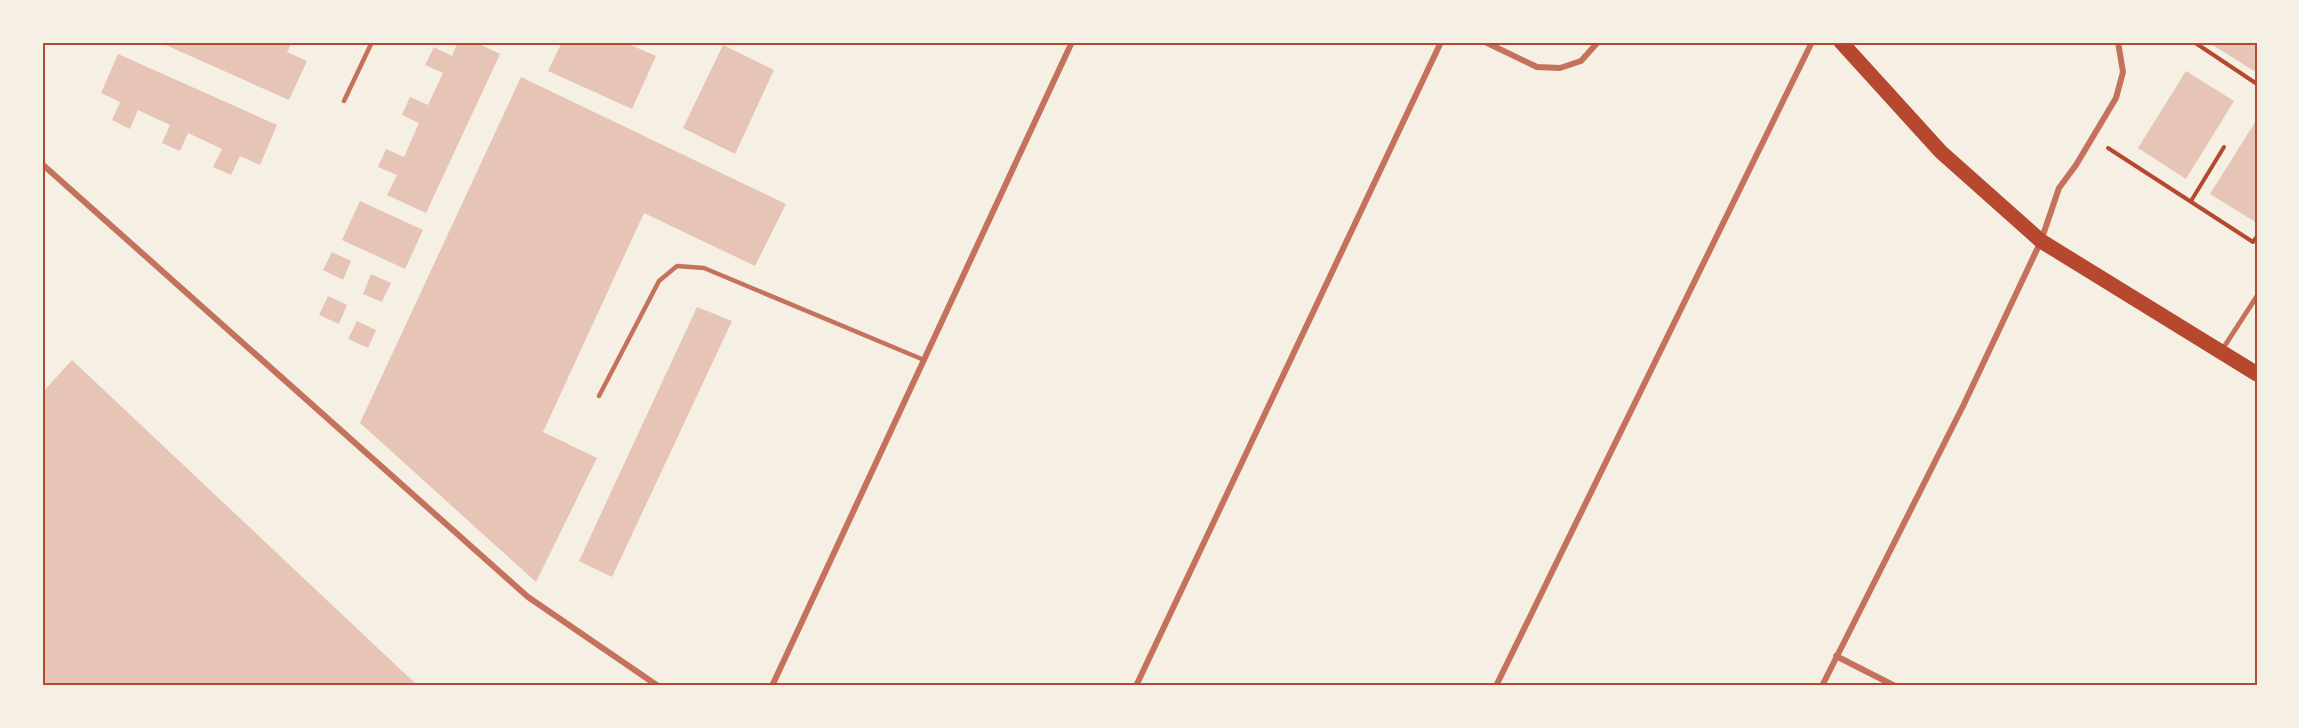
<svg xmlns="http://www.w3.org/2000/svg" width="2299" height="728" font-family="Quicksand,sans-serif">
	<rect width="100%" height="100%" fill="#f6efe4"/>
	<path fill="#e6c5b7" d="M 159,42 L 292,42 L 287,52 L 307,61 L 289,100 Z
		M 458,42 L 475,42 L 500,54 L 426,213 L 387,195 L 397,175 L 378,167 L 386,149 L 404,157 L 419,123 L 402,115 L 410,97 L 428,105 L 443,73 L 425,65 L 434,47 L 452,56 Z
		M 562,42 L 624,42 L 656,56 L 632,109 L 548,71 Z
		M 2208,42 L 2257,42 L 2257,67 L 2254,71 Z
		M 723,45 L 774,70 L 735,154 L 683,128 Z
		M 118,54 L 277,125 L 260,165 L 240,156 L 231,175 L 213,167 L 222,149 L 188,133 L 180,151 L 162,143 L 170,125 L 138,110 L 130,129 L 112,120 L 120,102 L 101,93 Z
		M 2186,71 L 2234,101 L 2186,179 L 2138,148 Z
		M 521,77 L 786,204 L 755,266 L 644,213 L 543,432 L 597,458 L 536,582 L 360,423 Z
		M 2257,119 L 2257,223 L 2210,194 Z
		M 360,201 L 423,230 L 405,269 L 342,240 Z
		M 332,252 L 351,261 L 343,280 L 323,270 Z
		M 371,274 L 391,283 L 382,302 L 363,294 Z
		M 328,296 L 347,305 L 339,324 L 319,315 Z
		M 697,307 L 732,321 L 612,577 L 579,561 Z
		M 357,321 L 376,330 L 368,348 L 348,339 Z
		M 72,360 L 418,686 L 42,686 L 42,393 Z"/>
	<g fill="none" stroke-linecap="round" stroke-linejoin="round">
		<path stroke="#b5482f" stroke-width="4" d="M 2194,42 L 2257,84
			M 2108,148 L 2253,242 L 2257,236
			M 2191,201 L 2224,147"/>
		<path stroke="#c5725c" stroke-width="4.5" d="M 344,101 L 372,42
			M 599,396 L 659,281 L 677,266 L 704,268 L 924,360"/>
		<path stroke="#c5725c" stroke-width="5" d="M 2222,350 L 2257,296"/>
		<path stroke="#c5725c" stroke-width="6" d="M 1485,42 L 1537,67 L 1560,68 L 1581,61 L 1598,42
			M 42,164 L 528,597 L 658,686
			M 1836,656 L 1895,686
			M 772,686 L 1072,42
			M 1136,686 L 1441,42
			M 1496,686 L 1812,42
			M 1822,686 L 1964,404 L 2041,241 L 2059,188 L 2076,165 L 2116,98 L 2123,72 L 2118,42"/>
		<path stroke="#b5482f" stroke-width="15" d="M 1841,42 L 1941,152 L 2041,241 L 2257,374"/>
	</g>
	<rect width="2299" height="728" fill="none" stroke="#f6efe4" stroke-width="87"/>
	<rect x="44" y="44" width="2212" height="640" fill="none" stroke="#b5482f" stroke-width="2"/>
</svg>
